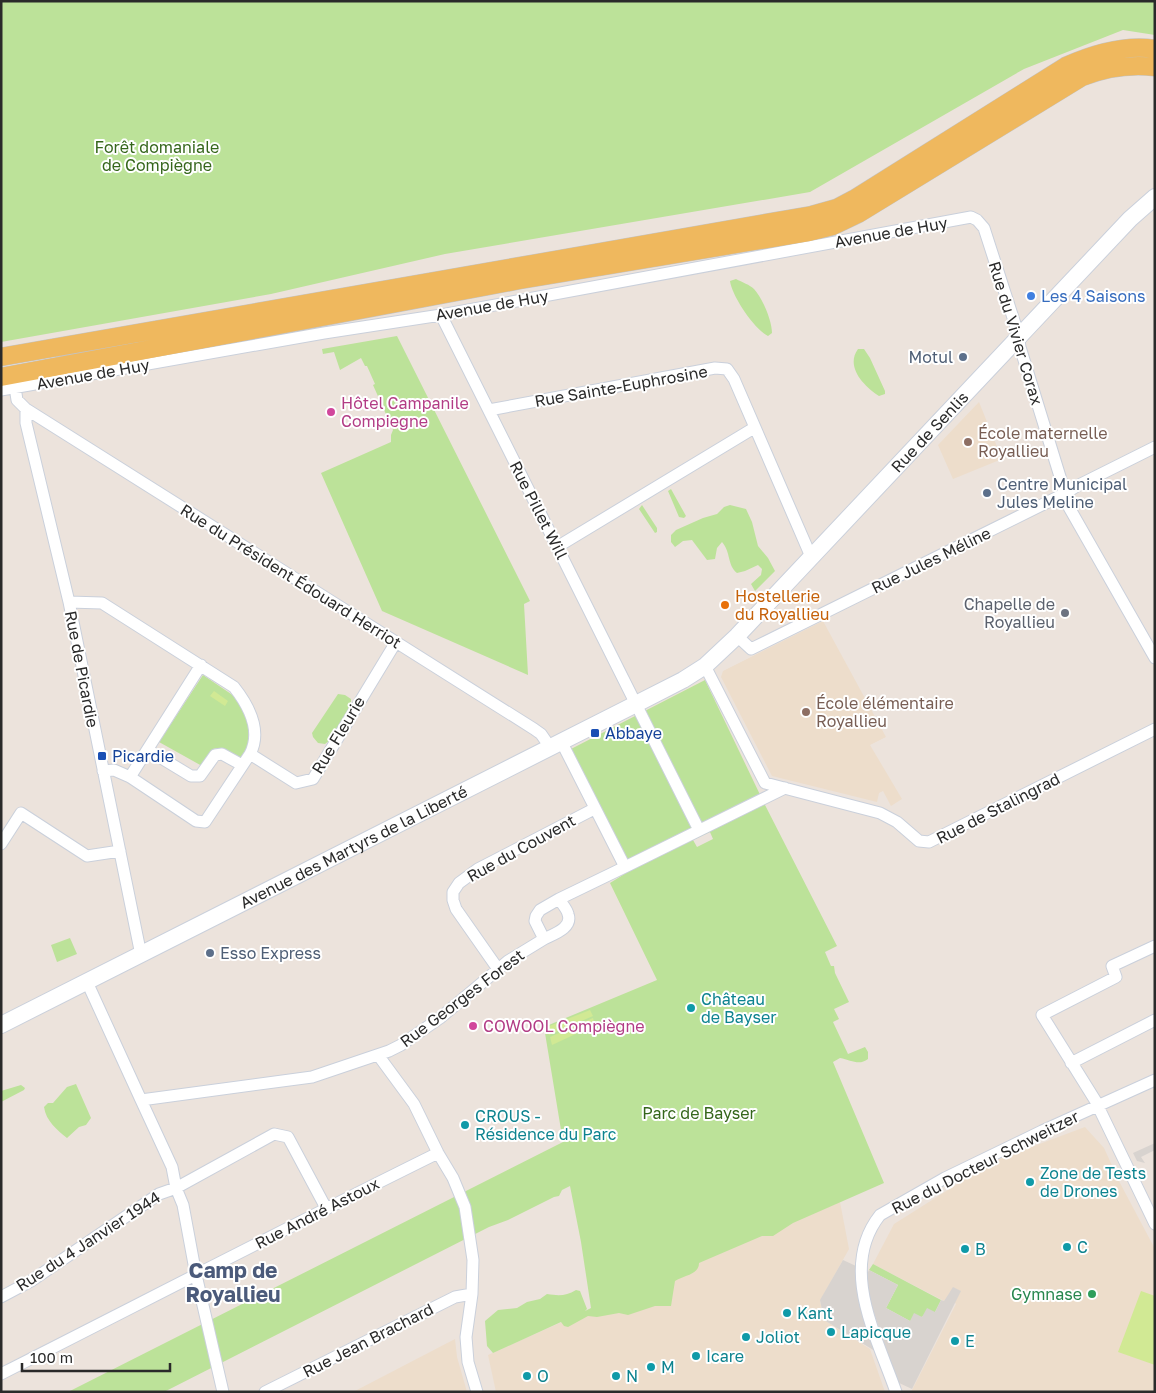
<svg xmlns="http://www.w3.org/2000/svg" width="1156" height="1393" font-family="'Golos Text',sans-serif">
	<rect width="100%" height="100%" fill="#ece3dc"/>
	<path fill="#edddcb" d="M 979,402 L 1002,459 L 953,479 L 938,445 Z
		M 823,621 L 886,737 L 870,745 L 902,799 L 891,806 L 883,791 L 879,793 L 877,802 L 772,776 L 721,677 L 723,671 Z
		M 1085,1127 L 1104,1148 L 1120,1183 L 1155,1249 L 1155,1392 L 911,1392 L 956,1304 L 948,1296 L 944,1301 L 873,1264 L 894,1224 L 994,1161 Z
		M 840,1202 L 849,1249 L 820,1301 L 824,1320 L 870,1349 L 885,1392 L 496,1392 L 488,1355 L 591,1309 Z
		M 455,1339 L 457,1357 L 467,1392 L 353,1392 Z"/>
	<path fill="#bce299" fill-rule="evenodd" d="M 1,1 L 1155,1 L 1155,35 L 1123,30 L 1024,69 L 810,192 L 445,254 L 271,294 L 1,342 Z
		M 736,279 C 742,282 750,285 754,289 C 763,299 772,321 772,333 L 768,336 C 754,329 732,296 730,281 Z
		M 397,336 L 530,601 L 524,604 L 528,675 L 382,611 L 321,473 L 391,442 L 391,435 L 393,430 L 373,385 L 375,384 L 367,366 L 365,366 L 361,358 L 340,370 L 334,352 L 323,354 L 322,349 Z
		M 858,349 L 864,349 L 870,358 L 885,391 L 885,394 L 879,396 C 864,386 845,367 858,349 Z
		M 671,489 L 686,516 L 684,518 L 679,517 L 668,491 Z
		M 642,505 L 657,528 L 657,532 L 655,533 L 639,509 Z
		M 730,505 L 746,509 L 752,522 L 758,546 L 768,558 L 775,571 L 755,591 L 751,584 L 761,575 L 762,569 L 758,565 L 745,571 L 737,573 C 727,565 731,552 722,542 L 717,548 L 715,559 L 707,560 L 692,540 L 683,541 L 675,547 L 671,542 L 671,535 L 676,530 L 703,518 L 717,514 L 724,507 Z
		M 203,675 L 234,696 L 242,708 L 249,726 L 248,746 L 241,759 C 232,753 224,747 213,749 L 202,766 L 159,742 Z
		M 705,680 L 765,805 L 837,946 L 825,952 L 831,966 L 834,966 L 835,973 L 849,1002 L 834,1009 L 839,1019 L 833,1022 L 848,1054 L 865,1047 L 868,1052 L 868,1059 C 859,1066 851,1060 840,1058 L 833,1062 L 884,1183 L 793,1223 L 773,1236 L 762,1236 L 699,1263 C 699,1275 684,1275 675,1281 L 671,1306 L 655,1306 L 628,1315 L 619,1313 L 597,1317 L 588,1316 L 568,1327 L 564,1326 L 561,1322 L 493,1353 L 487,1346 L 485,1321 L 498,1310 L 517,1308 L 527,1302 L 540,1299 L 547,1294 C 559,1296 566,1296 576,1290 L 580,1291 L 587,1309 L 585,1311 L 591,1308 L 581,1242 L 570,1186 L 562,1190 L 559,1196 L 554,1197 L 508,1220 L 489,1227 L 164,1392 L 68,1392 L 563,1142 L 544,1027 L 657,980 L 610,883 L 631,870 L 571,749 ZM 710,832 L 713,839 L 697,847 L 693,840 Z
		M 338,694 L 345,695 L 351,699 L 351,707 L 330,740 L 325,744 L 318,743 L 313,737 L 312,733 Z
		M 70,938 L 77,954 L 57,962 L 51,945 Z
		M 76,1084 L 91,1118 L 86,1125 L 79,1127 L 67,1138 C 57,1130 46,1121 44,1107 L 48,1103 L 53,1103 L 67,1087 Z
		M 21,1085 L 25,1088 L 24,1090 L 1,1102 L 1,1091 Z
		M 873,1264 L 941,1300 L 935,1312 L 910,1321 L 886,1308 L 898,1285 L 869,1270 Z"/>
	<path fill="#d1e994" d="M 214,691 L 228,701 L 225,706 L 210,696 Z
		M 590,1010 L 593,1016 L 549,1035 L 547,1027 Z
		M 593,1018 L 595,1025 L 552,1045 L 550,1037 Z
		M 1141,1291 L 1155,1296 L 1155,1365 L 1118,1352 Z"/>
	<path fill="#d8d3cf" d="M 1155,1143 L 1155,1150 L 1141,1157 L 1145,1163 L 1137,1161 L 1133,1153 Z
		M 843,1260 L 856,1266 L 859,1300 L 875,1351 L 824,1320 L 820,1300 Z
		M 865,1270 L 868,1272 L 869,1270 L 898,1285 L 886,1308 L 910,1321 L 914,1313 L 922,1317 L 927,1308 L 935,1312 L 941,1300 L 944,1301 L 948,1295 L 953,1287 L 961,1291 L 912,1389 L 897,1382 L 870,1301 Z"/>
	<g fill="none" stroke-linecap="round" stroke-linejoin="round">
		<g stroke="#cad0db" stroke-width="13">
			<path id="street" d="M 441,315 L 699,830
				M 15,387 L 17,400 L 26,409 L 26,423 L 69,602 L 141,955
				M 1,390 L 324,333 L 441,315 L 971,217 L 977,220 L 984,228 L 1017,330 L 1020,347 L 1062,483 L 1066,502 L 1155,658
				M 26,409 L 534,729 L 541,734 L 550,747
				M 489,410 L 715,368 L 727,369 L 734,379 L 809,552 L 813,557
				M 557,547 L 754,428
				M 69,602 L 102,603 L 234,687 C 249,706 262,731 250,754 L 205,822 L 196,821 L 130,777 L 114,770 L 103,771
				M 737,636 L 751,649 L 1064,494 L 1077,486 L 1155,447
				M 705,666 L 765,783 L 880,813 L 897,822 L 919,841 L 929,842 L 1155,729
				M 148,750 L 191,776 L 200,776 L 215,755 L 222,754 L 242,765
				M 250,754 L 296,783 L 313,779 L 396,642
				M 130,777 L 201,665
				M 1,844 L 21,813 L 87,856 L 120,851
				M 625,867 L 785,788
				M 544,939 C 554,934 573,928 568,914 C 567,909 562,904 559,899
				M 1155,946 L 1112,966 L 1116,977 L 1042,1015 L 1095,1100 L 1155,1224
				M 498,969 L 456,909 L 453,900 L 453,892 L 459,883 L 478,869 L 594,809
				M 87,982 L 141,1100 L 312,1077 L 389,1051 L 401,1045 L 440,1018 L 508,961 L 544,939 L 535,921 L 536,916 L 540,910 L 559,899 L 625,867 L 561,741
				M 378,1055 L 414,1104 L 438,1153 L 453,1178 L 465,1207 L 473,1260 L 472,1294 L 466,1337 L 468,1362 L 477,1392
				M 1071,1063 L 1155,1020
				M 141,1100 L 172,1167 L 176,1188 L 183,1205 L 196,1275 L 223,1392
				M 1,1297 L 31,1281 L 159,1194 L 176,1188 L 274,1134 L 288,1137 L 326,1208
				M 1,1374 C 147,1300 292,1225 438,1153
				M 265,1392 L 455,1297 L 472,1294
				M 896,1392 C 877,1337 838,1268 880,1215 L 945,1178 L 1042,1131 L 1155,1080"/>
		</g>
		<g stroke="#cad0db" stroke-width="18">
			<g id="secondary">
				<path id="s1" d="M 1,1025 L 636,704 L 683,680 L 705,666 L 737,636 L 1130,219 L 1155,197"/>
			</g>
		</g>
		<g stroke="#c3c3c3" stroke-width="19">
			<path id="primary" d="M 1,357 L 812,215 L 837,208 L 854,199 L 1066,66 C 1093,54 1124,44 1155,49
				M 1,377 L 520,280 L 809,232 L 833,226 L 858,214 L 1082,77 C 1105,68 1130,64 1155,67"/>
		</g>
		<use href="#street" stroke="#fff" stroke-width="11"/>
		<use href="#secondary" stroke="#fff" stroke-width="16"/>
		<use href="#primary" stroke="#efb85e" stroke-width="18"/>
	</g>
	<circle fill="#3f7fe0" stroke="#fff" stroke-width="2" cx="1031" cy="296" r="5"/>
	<g fill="#5c6f8a" stroke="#fff" stroke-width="2">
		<circle cx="963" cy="357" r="5"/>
		<circle cx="987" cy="493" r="5"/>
		<circle cx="210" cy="953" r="5"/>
	</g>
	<g fill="#d1479c" stroke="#fff" stroke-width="2">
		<circle cx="331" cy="412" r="5"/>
		<circle cx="473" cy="1026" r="5"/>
	</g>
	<g fill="#8d6e63" stroke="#fff" stroke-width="2">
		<circle cx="968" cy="442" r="5"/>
		<circle cx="806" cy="712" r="5"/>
	</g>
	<circle fill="#e8710a" stroke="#fff" stroke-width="2" cx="725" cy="605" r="5"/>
	<circle fill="#6b7280" stroke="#fff" stroke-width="2" cx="1065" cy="613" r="5"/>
	<g fill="#1a4fb4" stroke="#fff" stroke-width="2">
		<rect x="590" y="728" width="10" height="10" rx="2.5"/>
		<rect x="97" y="751" width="10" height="10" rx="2.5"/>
	</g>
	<g fill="#0f9aa8" stroke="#fff" stroke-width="2">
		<circle cx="691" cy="1008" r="5"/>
		<circle cx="465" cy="1125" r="5"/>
		<circle cx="1030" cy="1182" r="5"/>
		<circle cx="1067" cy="1247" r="5"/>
		<circle cx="965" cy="1249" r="5"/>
		<circle cx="787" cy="1313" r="5"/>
		<circle cx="831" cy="1332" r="5"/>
		<circle cx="746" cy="1337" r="5"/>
		<circle cx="955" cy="1341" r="5"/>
		<circle cx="696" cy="1356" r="5"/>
		<circle cx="651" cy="1367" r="5"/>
		<circle cx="527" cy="1376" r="5"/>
		<circle cx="616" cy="1376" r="5"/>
	</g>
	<circle fill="#2e9e5b" stroke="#fff" stroke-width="2" cx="1092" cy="1294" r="5"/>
	<g text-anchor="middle" stroke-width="4" stroke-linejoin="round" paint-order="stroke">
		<g font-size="16" fill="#35661b" stroke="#fff">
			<text x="157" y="153">Forêt domaniale<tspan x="157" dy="18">de Compiègne</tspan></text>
			<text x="699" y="1119">Parc de Bayser</text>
		</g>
		<g font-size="16" fill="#2a2a2a" stroke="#fff">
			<text transform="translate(891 232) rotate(-10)" y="6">Avenue de Huy</text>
			<text transform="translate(492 305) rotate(-10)" y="6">Avenue de Huy</text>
			<text transform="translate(1016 333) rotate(73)" y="6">Rue du Vivier Corax</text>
			<text transform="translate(93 374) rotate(-10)" y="6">Avenue de Huy</text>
			<text transform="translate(621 386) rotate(-10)" y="6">Rue Sainte-Euphrosine</text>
			<text dy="6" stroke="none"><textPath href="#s1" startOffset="1115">Rue de Senlis</textPath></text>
			<text transform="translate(539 510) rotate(63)" y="6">Rue Pillet Will</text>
			<text transform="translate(931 560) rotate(-26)" y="6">Rue Jules Méline</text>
			<text transform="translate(291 576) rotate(32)" y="6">Rue du Président Édouard Herriot</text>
			<text transform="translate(82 669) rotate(79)" y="6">Rue de Picardie</text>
			<text transform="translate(338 735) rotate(-59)" y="6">Rue Fleurie</text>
			<text transform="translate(998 808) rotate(-27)" y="6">Rue de Stalingrad</text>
			<text dy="6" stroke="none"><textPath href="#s1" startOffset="395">Avenue des Martyrs de la Liberté</textPath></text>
			<text transform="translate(521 848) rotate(-29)" y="6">Rue du Couvent</text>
			<text transform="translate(462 998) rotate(-37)" y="6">Rue Georges Forest</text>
			<text transform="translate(985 1162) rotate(-27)" y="6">Rue du Docteur Schweitzer</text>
			<text transform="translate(317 1213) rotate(-27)" y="6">Rue André Astoux</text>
			<text transform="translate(88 1241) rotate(-33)" y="6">Rue du 4 Janvier 1944</text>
			<text transform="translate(368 1340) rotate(-27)" y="6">Rue Jean Brachard</text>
		</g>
		<g font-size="16" fill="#366cbe" stroke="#fff" text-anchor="start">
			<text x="1041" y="302">Les 4 Saisons</text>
		</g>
		<g font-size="16" fill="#4e5e75" stroke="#fff" text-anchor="start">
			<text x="953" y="363" text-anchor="end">Motul</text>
			<text x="997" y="490">Centre Municipal<tspan x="997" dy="18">Jules Meline</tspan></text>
			<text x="220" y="959">Esso Express</text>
		</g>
		<g font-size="16" fill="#b23c85" stroke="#fff" text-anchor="start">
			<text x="341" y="409">Hôtel Campanile<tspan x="341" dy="18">Compiegne</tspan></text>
			<text x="483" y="1032">COWOOL Compiègne</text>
		</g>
		<g font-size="16" fill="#785e54" stroke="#fff" text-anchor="start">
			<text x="978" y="439">École maternelle<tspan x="978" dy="18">Royallieu</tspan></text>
			<text x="816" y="709">École élémentaire<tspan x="816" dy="18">Royallieu</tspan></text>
		</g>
		<g font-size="16" fill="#c56008" stroke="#fff" text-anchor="start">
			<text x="735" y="602">Hostellerie<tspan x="735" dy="18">du Royallieu</tspan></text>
		</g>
		<g font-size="16" fill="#5b616d" stroke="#fff" text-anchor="end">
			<text x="1055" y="610">Chapelle de<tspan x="1055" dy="18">Royallieu</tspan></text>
		</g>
		<g font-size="16" fill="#164399" stroke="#fff" text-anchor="start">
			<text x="605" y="739">Abbaye</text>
			<text x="112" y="762">Picardie</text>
		</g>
		<g font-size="16" fill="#0d838f" stroke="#fff" text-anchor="start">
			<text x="701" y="1005">Château<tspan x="701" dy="18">de Bayser</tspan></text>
			<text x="475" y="1122">CROUS -<tspan x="475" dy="18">Résidence du Parc</tspan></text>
			<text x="1040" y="1179">Zone de Tests<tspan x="1040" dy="18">de Drones</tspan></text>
			<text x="1077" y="1253">C</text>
			<text x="975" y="1255">B</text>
			<text x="797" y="1319">Kant</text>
			<text x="841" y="1338">Lapicque</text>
			<text x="756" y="1343">Joliot</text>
			<text x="965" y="1347">E</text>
			<text x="706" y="1362">Icare</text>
			<text x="661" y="1373">M</text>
			<text x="537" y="1382">O</text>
			<text x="626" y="1382">N</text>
		</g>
		<g font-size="16" fill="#27864d" stroke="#fff" text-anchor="end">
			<text x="1082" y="1300">Gymnase</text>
		</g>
		<g font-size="21" font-weight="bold" fill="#4b5a7a" stroke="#fff">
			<text x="233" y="1278">Camp de<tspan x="233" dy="24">Royallieu</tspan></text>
		</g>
	</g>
	<rect width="1156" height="1393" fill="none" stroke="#2a2a2a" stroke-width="5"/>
	<path d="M22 1363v8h148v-8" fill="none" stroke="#2a2a2a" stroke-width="2.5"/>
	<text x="30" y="1363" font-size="15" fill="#2a2a2a" stroke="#ffffff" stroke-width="4" paint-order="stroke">100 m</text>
</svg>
